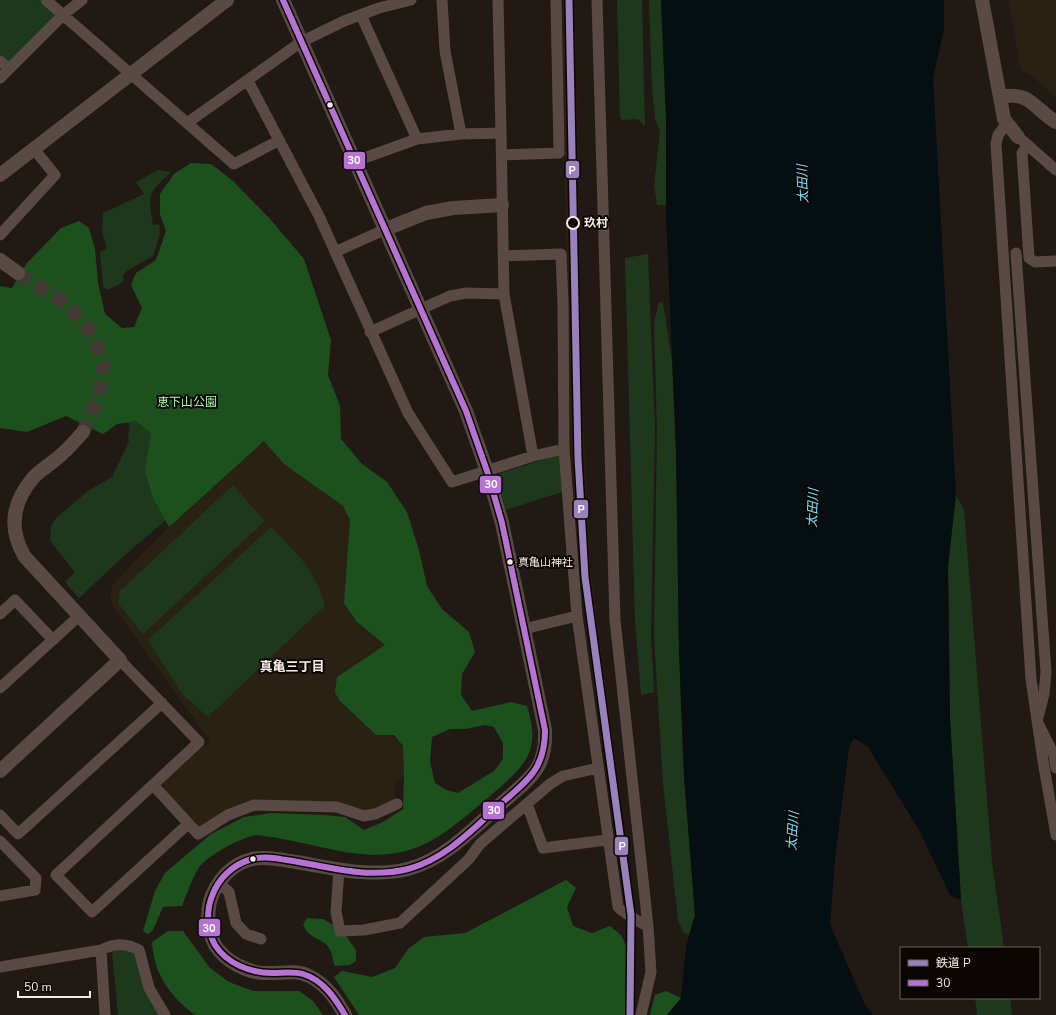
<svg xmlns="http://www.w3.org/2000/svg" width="1056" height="1015" font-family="'Nunito Sans','Noto Sans JP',sans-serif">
	<rect width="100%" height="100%" fill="#211a14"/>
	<path fill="#2e1d10" d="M 563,0 L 575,0 L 582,388 L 590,563 L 635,912 L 636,950 L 633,1015 L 625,1015 L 628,950 L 627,909 L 578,565 L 571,446 L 562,69 Z"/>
	<path fill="#292112" d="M 1008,0 L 1056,0 L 1056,98 L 1033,77 L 1021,70 Z
		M 264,440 L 284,464 L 343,506 L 350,520 L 344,603 L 356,621 L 385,645 L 337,677 L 403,747 L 404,777 L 395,780 L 396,800 L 366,812 L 232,810 L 199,827 L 164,791 L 163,782 L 210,741 L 112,605 L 110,595 L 113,584 L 169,527 Z"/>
	<path fill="#1e381c" d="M 0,0 L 39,0 L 56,15 L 9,63 L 0,55 Z
		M 617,0 L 642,0 L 645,126 L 637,119 L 623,120 L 620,118 Z
		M 649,0 L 661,0 L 666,116 L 666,205 L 657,205 L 654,185 L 660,131 L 655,119 L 652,87 Z
		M 158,170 L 171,172 C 147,195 148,193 153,225 L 159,224 L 160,234 L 153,256 L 128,270 L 123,275 L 123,282 L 108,290 L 103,287 L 100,252 L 107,248 L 102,232 L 103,213 L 144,194 L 136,182 Z
		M 648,254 L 655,429 L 651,635 L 654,692 L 641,695 L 635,622 L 625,258 Z
		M 659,302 L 663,303 L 672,361 L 676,450 L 679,651 L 684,776 L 695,915 L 689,935 L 683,932 L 678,920 L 663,784 L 654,636 L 657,429 L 654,323 Z
		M 132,344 L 173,514 L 125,555 L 79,598 L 65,582 L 75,572 L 54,546 L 50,540 L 51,526 L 56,518 L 88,491 L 112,477 L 129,441 L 128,435 L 130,426 L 123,412 Z
		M 557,455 L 561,458 L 562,492 L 506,510 L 497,477 L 498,474 Z
		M 233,485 L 265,521 L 143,634 L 118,603 L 120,591 Z
		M 956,495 L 964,510 L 992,862 L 1004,948 L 968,948 L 961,900 L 950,719 L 948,566 Z
		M 271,527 C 297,554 315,568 325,606 L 208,717 L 182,694 L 148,640 Z
		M 127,947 L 136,952 L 162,1015 L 118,1015 L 112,952 Z
		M 975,998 L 1010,998 L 1012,1015 L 977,1015 Z"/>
	<path fill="#1c511e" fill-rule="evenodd" d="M 191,163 L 211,164 L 233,181 L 271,220 L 304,259 L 331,340 L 328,375 L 340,406 L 341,439 L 362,464 L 387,482 L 407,512 L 419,550 L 427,586 L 442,609 L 469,632 L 475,652 L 462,674 L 461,695 L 472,711 L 511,702 L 527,706 C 540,748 529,762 498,789 C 436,842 411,868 325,848 C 307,844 290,840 272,837 C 267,837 261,835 257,835 C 241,837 212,853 201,865 C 195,871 186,896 182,906 L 163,907 L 153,930 L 148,934 L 143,931 L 155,891 L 165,873 L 211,834 L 244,817 L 271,813 L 325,815 L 345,817 L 364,830 L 383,822 L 403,809 L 404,777 L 403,746 L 394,735 L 376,735 L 339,700 L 335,692 L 337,677 L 385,645 L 356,621 L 344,603 L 350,520 L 343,506 L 284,464 L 264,441 L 169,527 L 153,498 L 145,471 L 151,433 L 136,421 L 117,424 L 103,434 L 66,416 L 27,432 L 0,428 L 0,286 L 12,288 L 26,264 L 61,228 L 79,221 L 89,228 L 95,249 L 98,283 L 105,314 L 122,328 L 134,327 L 142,308 L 131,285 L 136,273 L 156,260 L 166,231 L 160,214 L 160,194 L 174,174 ZM 485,725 L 494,727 L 503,743 L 503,759 L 494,771 L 458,793 L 446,790 L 435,783 L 430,762 L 432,737 L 450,729 L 465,729 Z
		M 566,880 L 576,888 L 567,907 L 573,926 L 592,933 L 610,926 L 621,935 L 628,950 L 625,1015 L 359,1015 L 334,977 L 342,971 L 372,977 L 395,968 L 408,949 L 424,937 L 465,933 Z
		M 307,918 L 323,919 L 333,925 L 338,934 L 346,936 L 356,950 L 356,961 L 350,965 L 335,966 C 332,960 333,953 329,948 C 325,941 317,940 311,935 C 307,933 305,928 303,925 Z
		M 168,931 L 183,931 L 210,968 L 229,982 L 253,991 L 299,991 L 313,1001 L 323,1015 L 195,1015 C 170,996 154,975 152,942 Z
		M 666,991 L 681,998 L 667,1015 L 650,1015 L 655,995 Z"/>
	<path fill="#050e11" d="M 661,0 L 944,0 L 944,30 L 933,78 L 956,495 L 948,566 L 950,719 L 961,900 L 950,895 L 919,830 L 868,747 L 854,738 L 849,748 L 836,849 L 830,924 L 864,1003 L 873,1015 L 667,1015 L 681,998 L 686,946 L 695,915 L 684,776 L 679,651 L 676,450 L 666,212 L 666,116 Z"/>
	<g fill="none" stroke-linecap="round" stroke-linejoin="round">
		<path stroke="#413a33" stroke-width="14" stroke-dasharray="14 7" stroke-linecap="butt" d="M 18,273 L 66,303 L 93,335 L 104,364 L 98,399 L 83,432"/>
		<path stroke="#5a4a46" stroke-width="11" d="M 46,0 L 187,123 L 301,42 L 344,21 L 379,8 L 411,0
			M 442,0 L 445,51 L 461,134
			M 498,0 L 501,133
			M 597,0 L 615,620 L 648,926 L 651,972 L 641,1015
			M 361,15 L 417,139
			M 0,61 L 9,69
			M 0,78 L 63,15 L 82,0
			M 248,81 L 319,216 L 408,413 L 452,482 L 533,456 L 564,449
			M 187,123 L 234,164 L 278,141
			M 1006,124 L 998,135 L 996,144 L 1031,679 L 1043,761 L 1056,835
			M 1023,141 L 1056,170
			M 1028,145 L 1022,153 L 1029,258 L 1035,262 L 1056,261
			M 502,155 L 559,153 L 556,0
			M 356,161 L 417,139 L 461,134 L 501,133 L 504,294 L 533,456
			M 0,235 L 55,175 L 34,149
			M 335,252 L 386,229
			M 1016,253 L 1046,672 L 1044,694 L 1037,721 L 1054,755 L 1056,768
			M 504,256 L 561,254 L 563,303 L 564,449 L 577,616 L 618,907 C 620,910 645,926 648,926
			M 370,332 L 450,296 L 466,293 L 504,294
			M 0,614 L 15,600 L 53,640
			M 524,629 L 577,616
			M 120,660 L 199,742 L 56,875 L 92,912 L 188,824
			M 0,688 L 79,616
			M 154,786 L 198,834 L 228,815 L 254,805 L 337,807 L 364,816 L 375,814 L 397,804
			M 527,804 L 543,848 L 607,840
			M 0,815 L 18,834 L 162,703
			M 0,841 L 36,878 L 35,890 L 0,896
			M 339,869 L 336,912 L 340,931 L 364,930 L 400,923 L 469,859 L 480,844 L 550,784 L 563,776 L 598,768
			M 218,882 L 229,892 L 236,923 L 246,934 L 261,939
			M 101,950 L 105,1015
			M 0,967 L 101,950 C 114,943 127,943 139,950 L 149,988 L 165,1015"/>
		<path stroke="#5a4a46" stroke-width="14" d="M 283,0 L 466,411 L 487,471 L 502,523 L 545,730 C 547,769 529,779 503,802 C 475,827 446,859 408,869 C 371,878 332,868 296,862 C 282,860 266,856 252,859 C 233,864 221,876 213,893 C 206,908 207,930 215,945 C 225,961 247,973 266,973 C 280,974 295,969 309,976 C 326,984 336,999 345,1015
			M 982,0 L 1004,119 L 1018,137
			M 1000,97 C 1031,91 1033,108 1056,122
			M 0,175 L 227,0
			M 386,229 L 426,213 L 453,208 L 502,205
			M 0,260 L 18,273
			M 0,771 L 120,660 L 25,557 C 8,529 12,503 33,478 C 41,469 53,463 62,454 C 69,448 76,440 83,432"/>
		<g stroke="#0b0603" stroke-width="9">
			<path id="bus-1" d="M 283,0 L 466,411 L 487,471 L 502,523 L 545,730 C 545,768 529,779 503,802 C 474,828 446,859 408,869 C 372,878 334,869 299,862 C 284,860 267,855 252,859 C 233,864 218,879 212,896 C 206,911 207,931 215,945 C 227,964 251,973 272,973 C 282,973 293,971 303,974 C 323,980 335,998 345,1015"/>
		</g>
		<use href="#bus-1" stroke="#b673d3" stroke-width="6"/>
		<g stroke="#0b0603" stroke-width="10">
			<path id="rail-1" d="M 569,0 L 578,458 L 585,577 L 631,915 L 630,1015"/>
		</g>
		<use href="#rail-1" stroke="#9882bc" stroke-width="7"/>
	</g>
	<g fill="#f6ece5" stroke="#0b0603" stroke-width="1.5">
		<circle cx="330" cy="105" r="3.5"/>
		<circle cx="510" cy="562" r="3.5"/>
		<circle cx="253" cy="859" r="3.5"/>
	</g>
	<circle fill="#0b0603" stroke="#f6ece5" stroke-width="2" cx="573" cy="223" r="6"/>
	<g text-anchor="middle" stroke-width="4" stroke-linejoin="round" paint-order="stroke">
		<g font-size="11" fill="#f6ece5" stroke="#0b0603" text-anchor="start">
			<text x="518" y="566">真亀山神社</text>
		</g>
		<g font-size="12" font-weight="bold" fill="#f6ece5" stroke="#0b0603" text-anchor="start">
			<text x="584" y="227">玖村</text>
		</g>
		<g font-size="12" fill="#a6faa5" stroke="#0b0603">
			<text x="187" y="406">恵下山公園</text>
		</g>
		<g font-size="13" font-style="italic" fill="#6be0fd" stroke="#0b0603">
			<text transform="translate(802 184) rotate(-92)" y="5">太田川</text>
			<text transform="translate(812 508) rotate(-87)" y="5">太田川</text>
			<text transform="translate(792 831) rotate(-86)" y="5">太田川</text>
		</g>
		<g font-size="13" font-weight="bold" fill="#f6ece5" stroke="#0b0603">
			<text x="292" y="671">真亀三丁目</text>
		</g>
	</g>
	<g stroke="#0b0603" stroke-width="1.5">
		<rect x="343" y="151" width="23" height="19" rx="4" fill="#b673d3"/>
		<rect x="565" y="160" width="15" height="19" rx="4" fill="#9882bc"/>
		<rect x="479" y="475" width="23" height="19" rx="4" fill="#b673d3"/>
		<rect x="573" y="499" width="16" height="20" rx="4" fill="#9882bc"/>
		<rect x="482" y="801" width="23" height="19" rx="4" fill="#b673d3"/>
		<rect x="614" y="836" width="15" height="20" rx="4" fill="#9882bc"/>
		<rect x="198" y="918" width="23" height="19" rx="4" fill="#b673d3"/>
	</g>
	<g font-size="11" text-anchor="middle" font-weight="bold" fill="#fff">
		<text x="354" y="164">30</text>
		<text x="572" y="174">P</text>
		<text x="491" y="488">30</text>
		<text x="581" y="513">P</text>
		<text x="494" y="814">30</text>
		<text x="622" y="850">P</text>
		<text x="209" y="932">30</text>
	</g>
	<rect x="900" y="947" width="140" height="52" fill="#0b0603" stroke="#69625d"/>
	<rect x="908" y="960" width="20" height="6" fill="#9882bc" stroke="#69625d"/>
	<text x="936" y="967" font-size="12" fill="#f6ece5">鉄道 P</text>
	<rect x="908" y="980" width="20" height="6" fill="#b673d3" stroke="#69625d"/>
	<text x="936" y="987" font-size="12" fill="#f6ece5">30</text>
	<path d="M18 991v6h72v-6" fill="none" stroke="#f6ece5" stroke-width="2"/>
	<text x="24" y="991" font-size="12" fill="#f6ece5" stroke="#0b0603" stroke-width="3" paint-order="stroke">50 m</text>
</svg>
